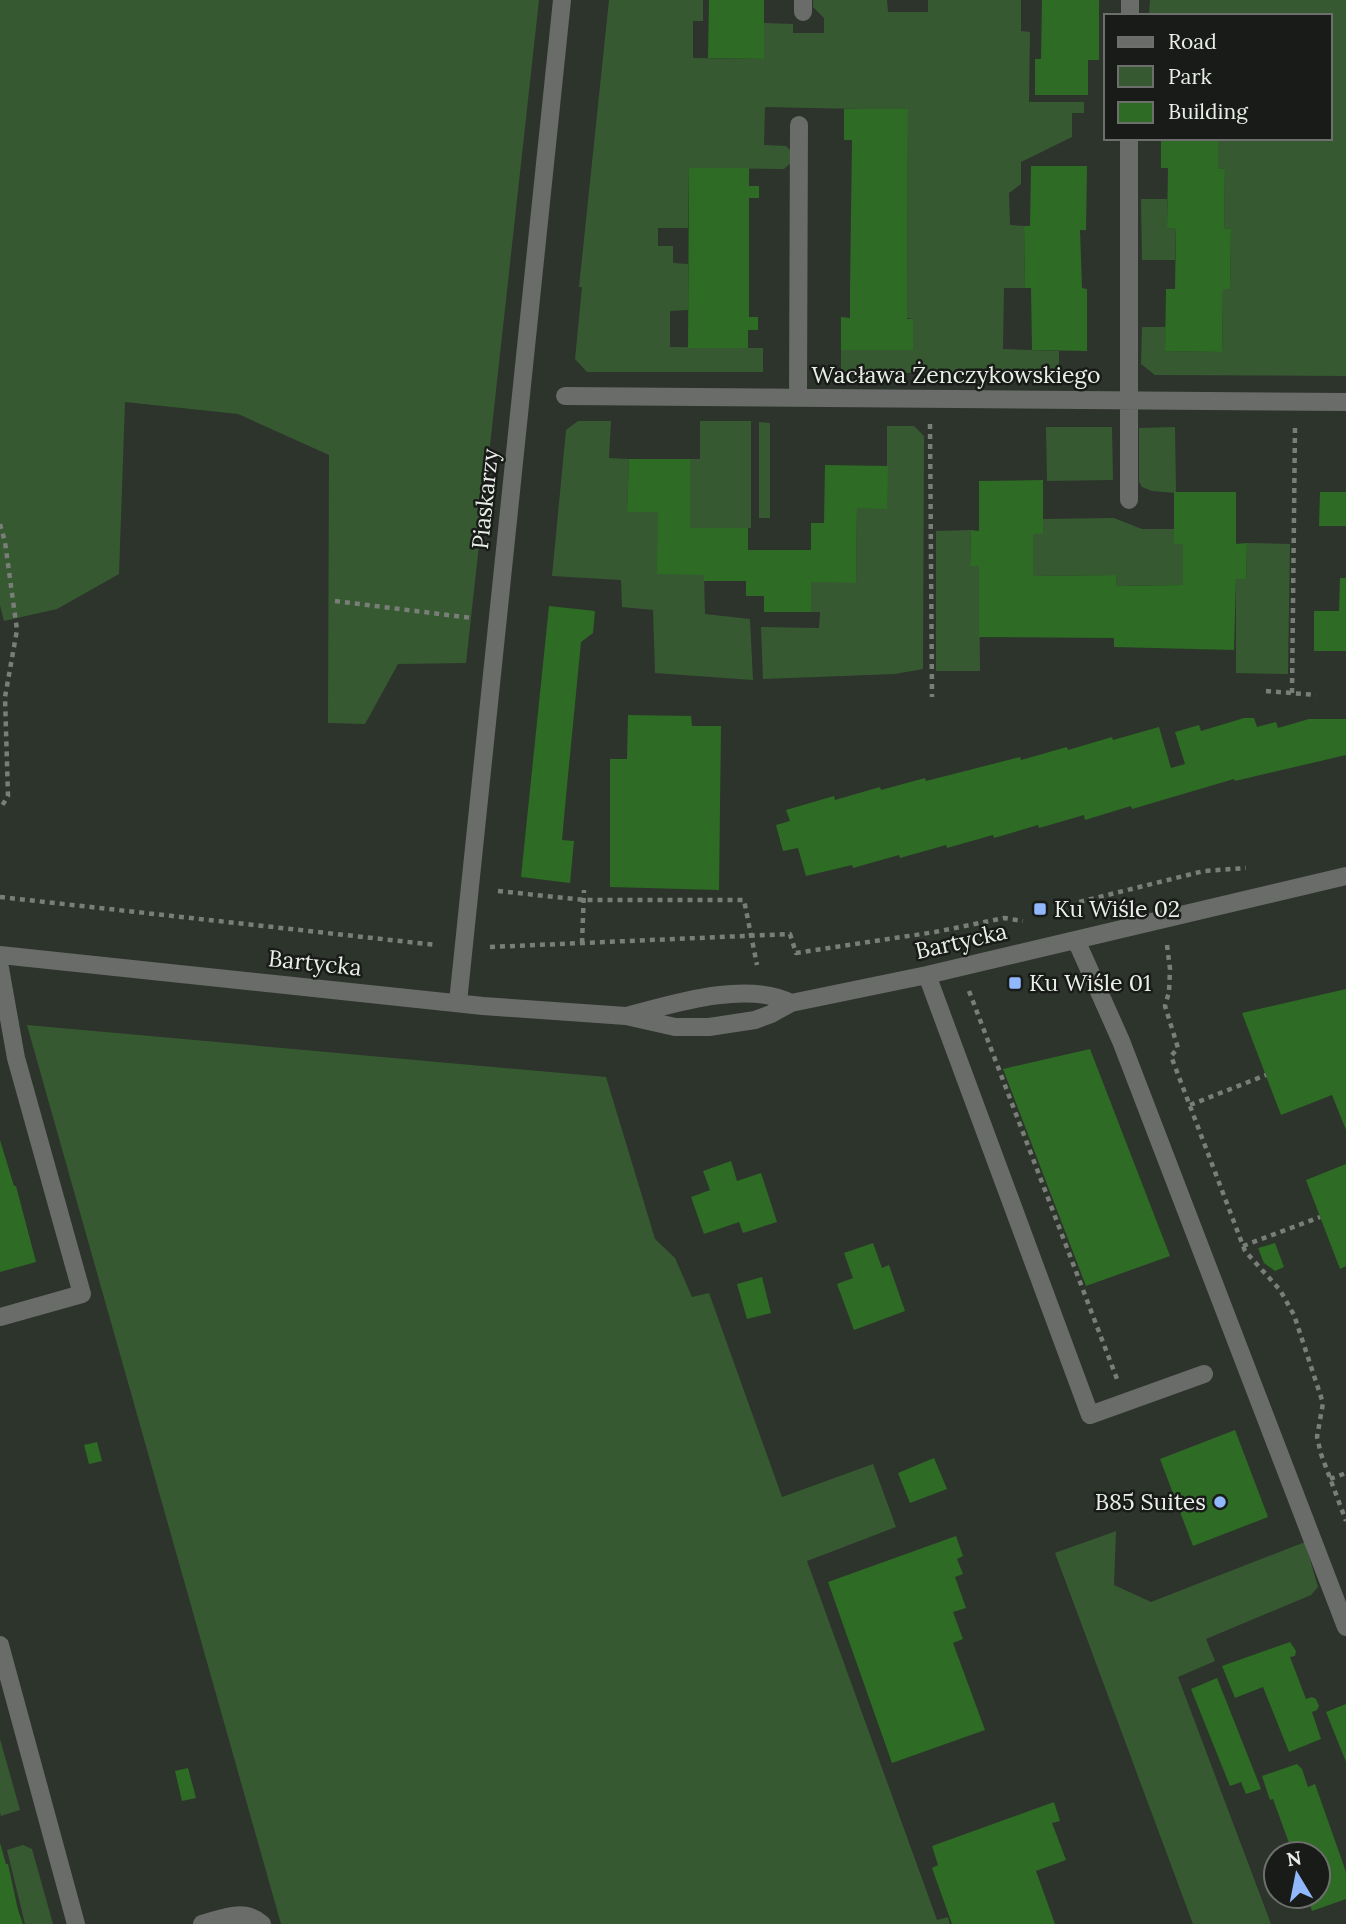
<svg xmlns="http://www.w3.org/2000/svg" width="1346" height="1924" font-family="Lora,serif">
	<rect width="100%" height="100%" fill="#2d342c"/>
	<path fill="#375932" d="M 0,0 L 539,0 L 466,663 L 398,664 L 365,724 L 328,723 L 329,455 L 238,414 L 125,402 L 119,574 L 57,609 L 4,621 L 0,605 Z
		M 609,0 L 703,0 L 703,21 L 693,21 L 693,58 L 763,59 L 764,23 L 793,24 L 793,33 L 824,33 L 824,18 L 813,7 L 813,0 L 887,0 L 888,12 L 928,12 L 928,0 L 1021,0 L 1021,31 L 1030,32 L 1029,102 L 1084,102 L 1084,113 L 1072,113 L 1072,137 L 1021,162 L 1021,184 L 1009,193 L 1010,225 L 1024,226 L 1025,288 L 1004,288 L 1003,349 L 1059,351 L 1059,373 L 841,373 L 841,350 L 913,350 L 913,319 L 907,318 L 908,110 L 765,107 L 764,145 L 786,146 L 792,152 L 792,162 L 784,169 L 689,168 L 688,228 L 658,228 L 658,246 L 673,246 L 673,263 L 688,264 L 688,310 L 670,311 L 670,347 L 763,348 L 763,372 L 587,372 L 575,359 L 582,287 L 579,287 Z
		M 1150,0 L 1346,0 L 1346,376 L 1155,375 L 1141,364 L 1142,327 L 1166,327 L 1165,351 L 1222,352 L 1223,289 L 1230,289 L 1231,229 L 1224,228 L 1225,169 L 1218,168 L 1218,138 L 1330,138 L 1330,16 L 1149,16 Z
		M 1141,199 L 1167,199 L 1167,228 L 1176,229 L 1175,260 L 1142,260 Z
		M 578,421 L 611,421 L 609,458 L 629,459 L 627,511 L 658,512 L 704,575 L 705,614 L 750,619 L 753,680 L 655,673 L 653,610 L 622,607 L 621,580 L 552,576 L 566,430 Z
		M 700,421 L 751,421 L 751,528 L 690,528 L 690,459 L 700,459 Z
		M 759,422 L 770,423 L 770,518 L 759,518 Z
		M 887,426 L 914,426 L 924,436 L 923,669 L 895,674 L 763,679 L 761,627 L 819,628 L 820,612 L 811,612 L 811,582 L 856,582 L 857,508 L 887,508 Z
		M 1046,427 L 1112,427 L 1113,480 L 1047,481 Z
		M 1175,427 L 1176,493 L 1152,491 L 1142,487 L 1139,482 L 1139,428 Z
		M 1114,518 L 1142,529 L 1174,529 L 1183,544 L 1183,585 L 1117,586 L 1116,575 L 1033,576 L 1033,534 L 1043,534 L 1043,519 Z
		M 971,530 L 970,566 L 979,566 L 980,671 L 936,671 L 936,531 Z
		M 1247,543 L 1290,544 L 1288,674 L 1236,673 L 1236,579 L 1246,579 Z
		M 27,1025 L 606,1077 L 655,1239 L 675,1258 L 692,1297 L 709,1293 L 782,1497 L 873,1464 L 896,1527 L 807,1561 L 937,1920 L 948,1917 L 950,1924 L 281,1924 Z
		M 1116,1531 L 1114,1585 L 1151,1602 L 1305,1542 L 1318,1587 L 1311,1595 L 1206,1639 L 1215,1661 L 1178,1677 L 1271,1924 L 1193,1924 L 1055,1553 Z
		M 0,1739 L 20,1810 L 1,1816 L 0,1813 Z
		M 23,1845 L 32,1849 L 53,1924 L 25,1924 L 7,1850 Z"/>
	<path fill="#2e6b25" d="M 709,0 L 764,0 L 764,59 L 708,58 Z
		M 1042,0 L 1099,0 L 1099,60 L 1088,60 L 1088,95 L 1035,95 L 1035,59 L 1041,59 Z
		M 844,109 L 908,109 L 907,319 L 913,319 L 913,350 L 841,350 L 841,317 L 850,318 L 850,289 L 852,140 L 844,140 Z
		M 1161,138 L 1218,138 L 1218,168 L 1225,169 L 1224,228 L 1231,229 L 1230,289 L 1223,289 L 1222,352 L 1165,351 L 1166,289 L 1175,289 L 1176,229 L 1167,228 L 1168,168 L 1161,168 Z
		M 1031,166 L 1087,166 L 1086,230 L 1080,230 L 1082,288 L 1087,289 L 1087,351 L 1032,350 L 1031,288 L 1025,288 L 1024,226 L 1030,226 Z
		M 689,168 L 749,168 L 749,186 L 759,186 L 759,198 L 749,198 L 749,317 L 758,317 L 758,330 L 748,330 L 748,348 L 688,348 Z
		M 629,459 L 690,459 L 690,528 L 748,528 L 748,550 L 811,550 L 811,523 L 824,523 L 825,465 L 888,466 L 887,509 L 857,508 L 856,583 L 811,582 L 811,612 L 764,612 L 764,596 L 746,596 L 746,581 L 704,581 L 704,575 L 657,574 L 658,512 L 627,512 Z
		M 1043,480 L 1043,534 L 1033,534 L 1033,576 L 1116,575 L 1117,586 L 1183,585 L 1183,544 L 1174,544 L 1174,492 L 1236,492 L 1236,544 L 1247,543 L 1246,579 L 1236,579 L 1234,650 L 1114,647 L 1114,638 L 979,637 L 979,566 L 970,566 L 971,530 L 979,531 L 979,481 Z
		M 1320,492 L 1346,492 L 1346,526 L 1319,526 Z
		M 1340,578 L 1346,578 L 1346,651 L 1314,651 L 1314,611 L 1339,611 Z
		M 549,606 L 595,611 L 593,633 L 581,642 L 566,796 L 562,840 L 574,841 L 570,883 L 521,877 Z
		M 628,715 L 691,716 L 692,726 L 721,726 L 719,890 L 610,887 L 610,759 L 627,759 Z
		M 1244,718 L 1254,718 L 1257,727 L 1276,722 L 1278,728 L 1309,719 L 1346,719 L 1346,755 L 1235,781 L 1234,779 L 1132,809 L 1131,806 L 1085,820 L 1084,815 L 1039,828 L 1038,825 L 994,838 L 993,835 L 947,848 L 946,845 L 900,858 L 899,855 L 853,868 L 852,865 L 806,876 L 798,848 L 783,851 L 776,825 L 790,821 L 786,810 L 834,796 L 835,800 L 880,787 L 881,790 L 925,778 L 926,781 L 1020,757 L 1021,760 L 1067,747 L 1068,750 L 1112,737 L 1113,740 L 1159,727 L 1171,768 L 1185,764 L 1175,732 L 1199,725 L 1201,731 Z
		M 1346,989 L 1346,1130 L 1332,1095 L 1281,1115 L 1242,1013 Z
		M 1090,1049 L 1170,1256 L 1086,1286 L 1003,1069 Z
		M 0,1140 L 14,1186 L 16,1186 L 36,1262 L 0,1272 Z
		M 731,1161 L 737,1181 L 761,1173 L 777,1222 L 743,1233 L 739,1222 L 704,1234 L 691,1197 L 710,1190 L 703,1171 Z
		M 1346,1164 L 1346,1266 L 1340,1269 L 1306,1180 Z
		M 873,1243 L 882,1268 L 889,1265 L 905,1311 L 854,1330 L 837,1284 L 853,1278 L 844,1253 Z
		M 1275,1243 L 1284,1267 L 1275,1271 L 1264,1263 L 1258,1248 Z
		M 762,1277 L 771,1313 L 747,1319 L 737,1284 Z
		M 1235,1430 L 1268,1517 L 1193,1546 L 1160,1459 Z
		M 97,1442 L 102,1461 L 89,1464 L 84,1445 Z
		M 934,1458 L 947,1489 L 910,1503 L 898,1473 Z
		M 956,1536 L 963,1556 L 957,1559 L 963,1574 L 955,1577 L 966,1608 L 953,1612 L 963,1639 L 953,1643 L 985,1730 L 892,1763 L 828,1582 Z
		M 1290,1642 L 1296,1651 L 1295,1656 L 1290,1657 L 1306,1699 L 1312,1697 L 1316,1699 L 1319,1706 L 1317,1710 L 1312,1712 L 1321,1739 L 1289,1752 L 1263,1687 L 1235,1698 L 1222,1666 Z
		M 1217,1678 L 1261,1789 L 1246,1794 L 1241,1782 L 1230,1786 L 1191,1689 Z
		M 1346,1704 L 1346,1762 L 1326,1712 Z
		M 1297,1764 L 1302,1769 L 1308,1787 L 1315,1784 L 1346,1872 L 1346,1899 L 1312,1911 L 1307,1896 L 1318,1896 L 1318,1854 L 1293,1854 L 1273,1799 L 1270,1800 L 1262,1776 Z
		M 188,1768 L 196,1798 L 182,1801 L 175,1771 Z
		M 1054,1802 L 1060,1821 L 1052,1823 L 1066,1860 L 1036,1871 L 1055,1924 L 952,1924 L 932,1868 L 938,1865 L 932,1846 Z
		M 0,1843 L 6,1864 L 8,1864 L 18,1910 L 23,1924 L 0,1924 Z
		M 1276,1865 L 1276,1893 L 1267,1869 Z"/>
	<g fill="none" stroke-linecap="round" stroke-linejoin="round">
		<path stroke="#797f78" stroke-width="4.5" stroke-dasharray="5 5" stroke-linecap="butt" d="M 930,424 L 932,697
			M 0,524 L 5,542 L 17,630 L 5,697 L 8,796 L 0,809
			M 335,601 L 472,618
			M 1266,691 L 1316,695
			M 1292,693 L 1295,427
			M 498,891 L 584,900 L 744,900 L 757,965
			M 0,897 L 436,945
			M 1062,912 L 1079,902 L 1204,871 L 1246,868
			M 582,943 L 584,890
			M 1167,945 L 1170,969 L 1169,992 L 1165,1006 L 1178,1048 L 1171,1056 L 1245,1251 L 1280,1290 L 1294,1315 L 1323,1403 L 1317,1437 L 1321,1454 L 1346,1521
			M 490,947 L 790,934 L 796,953 L 935,932 L 1004,918 L 1023,921
			M 969,991 L 1117,1379
			M 1190,1105 L 1266,1075
			M 1243,1246 L 1320,1217
			M 1330,1479 L 1346,1473"/>
		<path stroke="#696c68" stroke-width="18" d="M 803,12 L 803,0
			M 1130,16 L 1130,0
			M 1129,138 L 1129,500
			M 565,396 L 1346,402
			M 798,398 L 799,125
			M 1076,940 L 1121,1041 L 1346,1627
			M 0,955 L 483,1006 L 626,1016 L 675,1027 L 709,1027 L 755,1020 L 771,1014 L 791,1003 L 927,975 L 1346,876
			M 0,968 L 16,1058 L 82,1294 L 0,1317
			M 927,975 L 1090,1415 L 1204,1374
			M 458,1002 L 562,0
			M 627,1016 C 672,1004 747,980 791,1003
			M 0,1645 L 76,1924
			M 202,1924 C 223,1918 244,1908 262,1924"/>
	</g>
	<g fill="#91b8fd" stroke="#181b17" stroke-width="2.5">
		<rect x="1033" y="902" width="14" height="14" rx="3.5"/>
		<rect x="1008" y="976" width="14" height="14" rx="3.5"/>
		<circle cx="1220" cy="1502" r="7"/>
	</g>
	<g text-anchor="middle" stroke-width="5" stroke-linejoin="round" paint-order="stroke">
		<g font-size="23" fill="#eaeee9" stroke="#181b17">
			<text x="956" y="383">Wacława Żenczykowskiego</text>
			<text transform="translate(485 499) rotate(-84)" y="8">Piaskarzy</text>
			<text transform="translate(961 941) rotate(-13)" y="8">Bartycka</text>
			<text transform="translate(315 963) rotate(6)" y="8">Bartycka</text>
		</g>
		<g font-size="23" fill="#eaeee9" stroke="#181b17" text-anchor="start">
			<text x="1054" y="917">Ku Wiśle 02</text>
			<text x="1029" y="991">Ku Wiśle 01</text>
			<text x="1206" y="1510" text-anchor="end">B85 Suites</text>
		</g>
	</g>
	<rect x="1104" y="14" width="228" height="126" fill="#181b17" stroke="#6c6f6b" stroke-width="2"/>
	<rect x="1118" y="37" width="35" height="10" fill="#696c68" stroke="#6c6f6b" stroke-width="2"/>
	<text x="1168" y="49" font-size="21" fill="#eaeee9">Road</text>
	<rect x="1118" y="66" width="35" height="21" fill="#375932" stroke="#6c6f6b" stroke-width="2"/>
	<text x="1168" y="84" font-size="21" fill="#eaeee9">Park</text>
	<rect x="1118" y="102" width="35" height="21" fill="#2e6b25" stroke="#6c6f6b" stroke-width="2"/>
	<text x="1168" y="119" font-size="21" fill="#eaeee9">Building</text>
	<g transform="translate(1297 1875) rotate(350)"><circle r="33" fill="#181b17" stroke="#6c6f6b" stroke-width="2"/>
	<path d="M0-5L12 26L0 18L-12 26Z" fill="#91b8fd"/>
	<text y="-10" font-size="19" font-weight="bold" text-anchor="middle" fill="#eaeee9">N</text>
	</g>
</svg>
